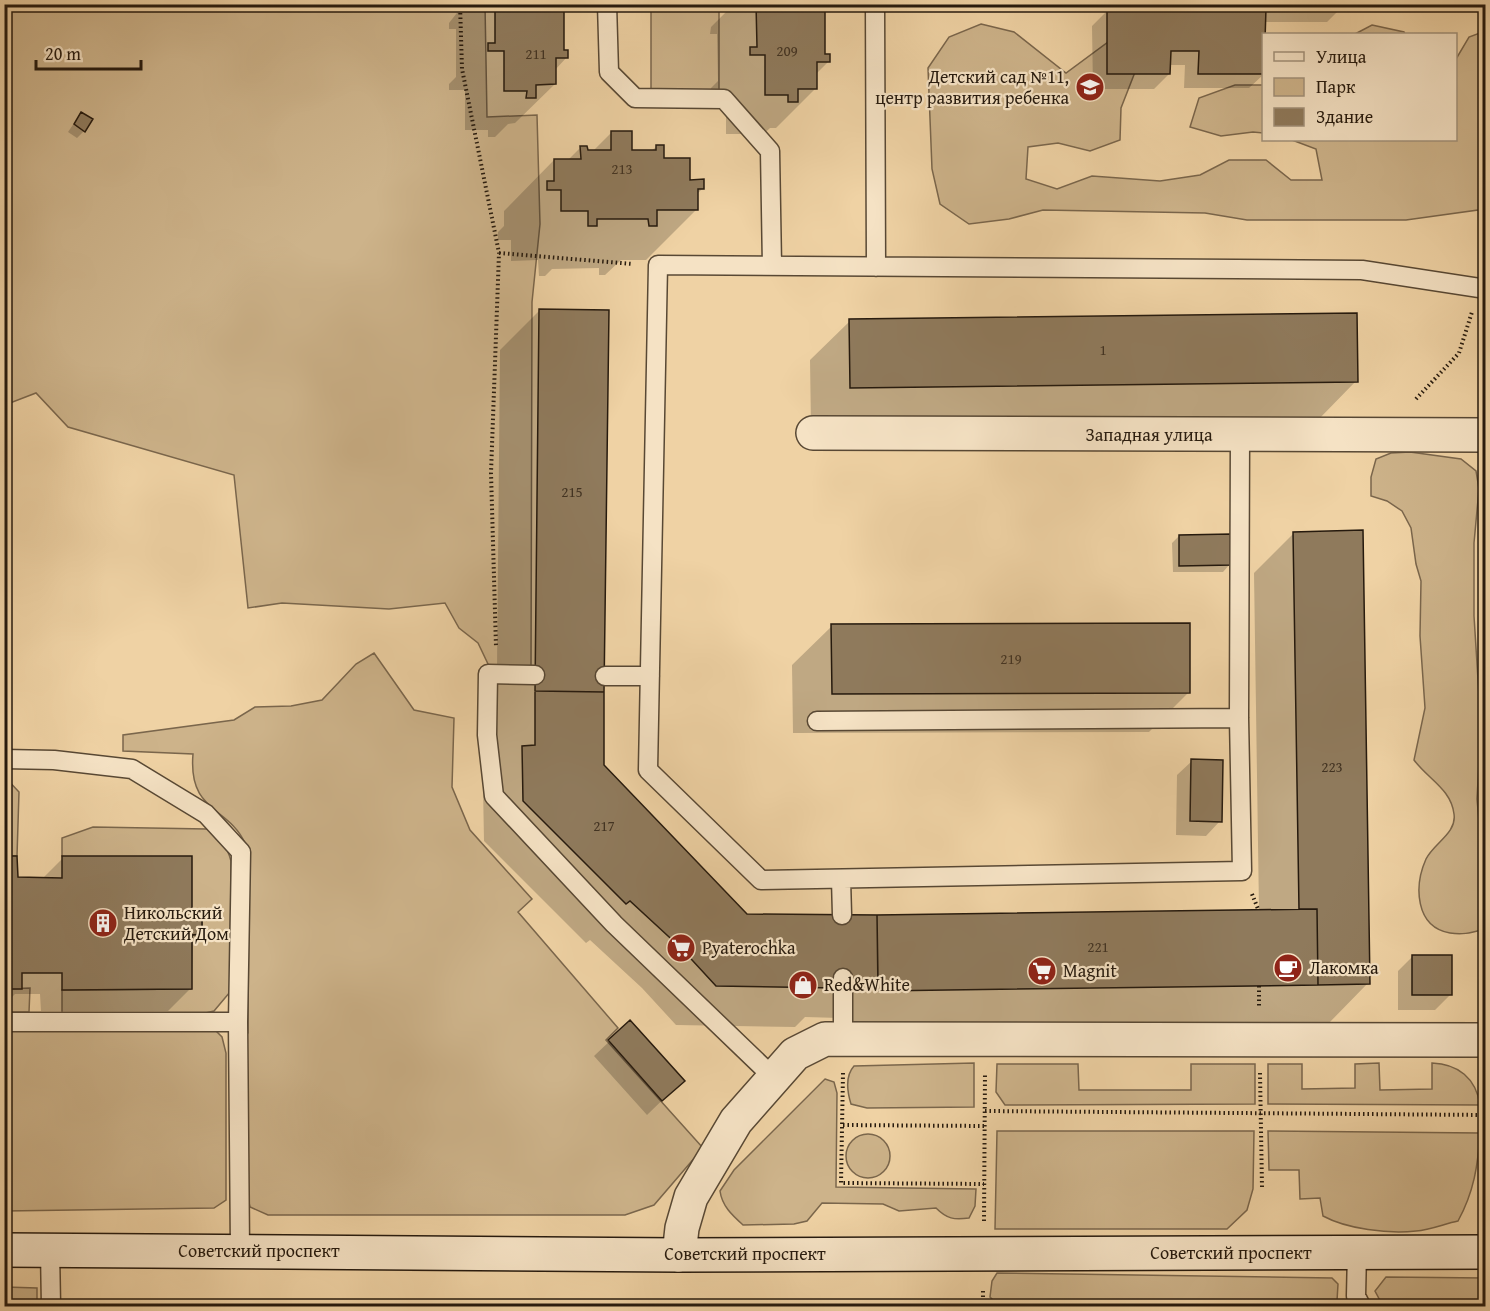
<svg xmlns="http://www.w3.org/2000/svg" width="1490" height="1311" font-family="'Gentium Book Plus',serif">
	<rect width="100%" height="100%" fill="#efd2a4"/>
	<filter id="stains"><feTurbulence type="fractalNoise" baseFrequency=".00333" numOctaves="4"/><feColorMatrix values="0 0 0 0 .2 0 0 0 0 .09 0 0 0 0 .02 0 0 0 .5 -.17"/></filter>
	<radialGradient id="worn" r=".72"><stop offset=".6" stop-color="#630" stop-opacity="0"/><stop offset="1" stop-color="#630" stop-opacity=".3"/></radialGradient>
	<path fill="#cdb38a" stroke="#7a664c" stroke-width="1.5" d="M 5,5 L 485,5 L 487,117 L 537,115 L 540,224 L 532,302 L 531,671 L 489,666 L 478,643 L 459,628 L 445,603 L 389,609 L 282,603 L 248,608 L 234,475 L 68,427 L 36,393 L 5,405 Z
		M 651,5 L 719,5 L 719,90 L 651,90 Z
		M 981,24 L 1014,32 L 1066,73 L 1123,31 L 1137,67 L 1121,108 L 1120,140 L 1090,151 L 1058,143 L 1028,147 L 1026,179 L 1057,189 L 1092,176 L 1160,181 L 1200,175 L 1229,160 L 1266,160 L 1291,180 L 1322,180 L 1316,149 L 1292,140 L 1456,140 L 1456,59 L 1469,37 L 1485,31 L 1485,209 L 1406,220 L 1247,220 L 1205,213 L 1043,210 L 1009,219 L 969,224 L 940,204 L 932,169 L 928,68 L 949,37 Z
		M 1372,25 L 1404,32 L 1405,34 L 1355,34 Z
		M 1235,85 L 1263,85 L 1263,133 L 1253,132 L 1221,136 L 1190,127 L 1199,98 Z
		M 1410,452 L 1461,459 L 1476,471 L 1479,489 L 1474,543 L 1474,616 L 1481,727 L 1477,799 L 1486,896 L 1485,919 L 1481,930 C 1470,933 1462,935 1450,933 C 1415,927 1414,886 1426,859 C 1434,843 1457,833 1454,814 C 1451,789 1428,779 1414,760 L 1425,708 L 1420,636 L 1421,581 L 1416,564 L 1411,528 L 1402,511 L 1387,501 L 1371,496 L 1371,477 L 1376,459 L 1391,453 Z
		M 374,653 L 414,710 L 454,718 L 452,787 L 470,830 L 532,899 L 518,912 L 618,1028 L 606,1040 L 703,1148 L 654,1205 L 625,1215 L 268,1215 L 250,1207 L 246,1190 L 245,1034 L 248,1033 L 249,867 C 248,860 248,850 245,843 C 228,806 188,813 193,754 L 123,751 L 123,735 L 234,720 L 255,707 L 291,706 L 322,700 L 356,664 Z
		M 4,776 L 19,792 L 17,856 L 5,856 Z
		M 93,827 L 207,829 C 220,837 227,846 231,861 L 230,992 L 214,1011 L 201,1014 L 62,1013 L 62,990 L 191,989 L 192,935 L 202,934 L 202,912 L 192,912 L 62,856 L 62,838 Z
		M 30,988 L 29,1012 L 5,1012 L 5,989 Z
		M 9,1029 L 214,1029 L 222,1037 L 226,1053 L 226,1200 L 214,1208 L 5,1211 L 4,1059 L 8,1058 Z
		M 974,1063 L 974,1107 L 867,1108 L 851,1104 C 847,1091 845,1076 854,1066 Z
		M 1379,1063 L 1380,1090 L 1432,1089 L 1432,1063 C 1458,1064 1476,1078 1480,1105 L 1268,1104 L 1268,1064 L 1302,1064 L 1302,1089 L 1355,1088 L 1355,1064 Z
		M 997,1064 L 1078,1064 L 1079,1090 L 1191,1090 L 1191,1064 L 1255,1064 L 1255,1104 L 1005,1105 L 996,1092 Z
		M 825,1079 L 834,1082 L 837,1093 L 836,1187 L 976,1189 L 975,1206 L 969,1218 C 954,1220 947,1219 936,1208 L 899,1211 L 883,1204 L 822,1203 L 807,1221 L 794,1224 L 743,1225 C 732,1215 722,1206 720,1191 L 734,1170 Z
		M 997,1131 L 1254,1131 L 1253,1189 L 1247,1210 L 1227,1229 L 995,1229 Z
		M 1268,1131 L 1480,1133 C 1478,1165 1474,1192 1458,1221 C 1444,1224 1430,1230 1416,1231 C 1388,1234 1347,1229 1323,1216 L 1320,1198 L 1300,1199 L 1299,1170 L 1269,1170 Z
		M846 1156a22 22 0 1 1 44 0a22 22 0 1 1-44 0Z
		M 997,1273 L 1332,1278 L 1338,1284 L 1337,1301 L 1331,1306 L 999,1306 L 990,1297 L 992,1281 Z
		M 1386,1277 L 1485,1278 L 1485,1306 L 1383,1306 L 1375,1291 Z
		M 5,1287 L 37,1288 L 37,1306 L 5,1306 Z"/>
	<path fill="#0003" d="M 464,4 L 562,4 L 562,52 L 567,57 L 555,70 L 555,84 L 515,123 L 508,124 L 495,137 L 488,137 L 488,130 L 465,130 L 465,90 L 449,90 L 449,84 L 456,77 L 456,29 L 449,29 L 449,23 Z
		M 726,4 L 824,4 L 824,56 L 828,62 L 816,74 L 816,88 L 776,128 L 770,128 L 756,141 L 749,141 L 749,134 L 726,134 L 726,94 L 711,94 L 711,88 L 718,81 L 717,34 L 710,34 L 711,27 L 726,12 Z
		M 1169,4 L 1342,4 L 1342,7 L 1327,22 L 1264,22 L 1264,74 L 1249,88 L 1184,88 L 1185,65 L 1169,65 L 1169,74 L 1154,89 L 1093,89 L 1092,26 L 1107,11 L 1169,11 Z
		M 81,113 L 84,131 L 77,138 L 68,132 Z
		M 612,132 L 631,151 L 651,151 L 656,147 L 662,159 L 688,181 L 703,188 L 697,194 L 697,209 L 646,260 L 621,260 L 605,275 L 599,275 L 599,268 L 552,269 L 545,276 L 539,276 L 538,260 L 511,261 L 511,240 L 498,240 L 498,232 L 504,226 L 504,211 L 554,160 L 568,160 L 581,147 L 587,152 L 592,152 Z
		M 540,310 L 602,766 L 746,916 L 1259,911 L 1254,573 L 1294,533 L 1368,983 L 1329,1023 L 839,1030 L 839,1018 L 805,1017 L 795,1027 L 676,1025 L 642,988 L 590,940 L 586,943 L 484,841 L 483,787 L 496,774 L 500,350 Z
		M 850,321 L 1356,381 L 1317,421 L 811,427 L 810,360 Z
		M 1179,536 L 1230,564 L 1223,572 L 1173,572 L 1172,543 Z
		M 832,626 L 1189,692 L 1149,732 L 793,733 L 792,665 Z
		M 1192,761 L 1220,821 L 1206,836 L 1176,835 L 1177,775 Z
		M 4,858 L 16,879 L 42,879 L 63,858 L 190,913 L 200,934 L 190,944 L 190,989 L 168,1011 L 41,1011 L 40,994 L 15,994 L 4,1005 Z
		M 1413,956 L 1450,995 L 1435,1010 L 1398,1010 L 1398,971 Z
		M 630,1022 L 682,1081 L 647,1115 L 594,1056 Z"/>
	<path fill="#8f7a5c" stroke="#261a0e" stroke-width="1.5" d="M 495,4 L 564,4 L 564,50 L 568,50 L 568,58 L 556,58 L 556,84 L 536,85 L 536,98 L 526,98 L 527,91 L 504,91 L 504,51 L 488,51 L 488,43 L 495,43 Z
		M 756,4 L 825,4 L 825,54 L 830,54 L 830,62 L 817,62 L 817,89 L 798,89 L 798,102 L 788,102 L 788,95 L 765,95 L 765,55 L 750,55 L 750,47 L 757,47 Z
		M 1183,4 L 1343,4 L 1343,8 L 1266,8 L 1264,74 L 1198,74 L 1199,51 L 1171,51 L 1170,74 L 1107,74 L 1107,10 L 1183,10 Z
		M 81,112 L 93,119 L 85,132 L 74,124 Z
		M 611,131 L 632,131 L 632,150 L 656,150 L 656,145 L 664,145 L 664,158 L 690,158 L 690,180 L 704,179 L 704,189 L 698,189 L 698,210 L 657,210 L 657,226 L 649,226 L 648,219 L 597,219 L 597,226 L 588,226 L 588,211 L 561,211 L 561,190 L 547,190 L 547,181 L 554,181 L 554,159 L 581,159 L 580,146 L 587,146 L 588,150 L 611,150 Z
		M 539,309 L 609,310 L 604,692 L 535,691 Z
		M 1357,313 L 1358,382 L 850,388 L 849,319 Z
		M 1363,530 L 1370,984 L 1318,985 L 1317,909 L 1299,909 L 1293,532 Z
		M 1231,534 L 1232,565 L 1179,566 L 1179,535 Z
		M 1190,623 L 1190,693 L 832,694 L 831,624 Z
		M 535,691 L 604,692 L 604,765 L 747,914 L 877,915 L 878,979 L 837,978 L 836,988 L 716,986 L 681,948 L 630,901 L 626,904 L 523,801 L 522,746 L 535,745 Z
		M 1191,759 L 1223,760 L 1222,822 L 1190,821 Z
		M 4,856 L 17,856 L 18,877 L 62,878 L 62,856 L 192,856 L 192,912 L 202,912 L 202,934 L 192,935 L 192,989 L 62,990 L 62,973 L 22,973 L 22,989 L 4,989 Z
		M 1317,909 L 1318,985 L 878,991 L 877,915 Z
		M 1412,955 L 1452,955 L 1452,995 L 1412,995 Z
		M 630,1020 L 685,1081 L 662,1101 L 608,1040 Z"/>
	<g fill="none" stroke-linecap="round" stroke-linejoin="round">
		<g stroke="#584834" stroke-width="21">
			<path id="lane" d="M 607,4 L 609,72 L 635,98 L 724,99 L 770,151 L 772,266
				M 875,4 L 876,267
				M 1240,435 L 1239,718 L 1242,871 L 761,880 L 648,770 L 658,265 L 1362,270 L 1486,289
				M 535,675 L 488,674 L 487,735 L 494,796 L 614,924 L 773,1077
				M 605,676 L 650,676
				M 817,721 L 1239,718
				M 4,759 L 54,760 L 132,769 L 206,814 L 241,852 L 238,1022 L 240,1250
				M 841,879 L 842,915
				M 843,978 L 843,1039
				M 4,1022 L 238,1022
				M 50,1250 L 51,1306
				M 1357,1252 L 1356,1296 L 1361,1306"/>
		</g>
		<g stroke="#584834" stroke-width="36">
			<path id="street" d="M 813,433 L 1486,435
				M 679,1255 L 682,1228 L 691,1197 L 736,1121 L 795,1054 L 825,1039 L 1486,1040"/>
		</g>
		<g stroke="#261a0e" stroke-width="36">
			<path id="secondary" d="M 4,1250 L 679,1255 L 1486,1252"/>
		</g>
		<path stroke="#261a0e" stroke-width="4" stroke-dasharray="1.5 3" stroke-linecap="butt" d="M 460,4 L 462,69 L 499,253 L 491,473 L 496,647
			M 499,253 L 633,264
			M 1416,399 L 1459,353 L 1472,312
			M 1252,894 L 1258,909
			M 1259,986 L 1259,1006
			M 843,1073 L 841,1183 L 984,1184
			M 1260,1073 L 1262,1187
			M 985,1111 L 1486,1115
			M 843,1125 L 984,1126
			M 984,1221 L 985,1073
			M 983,1306 L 983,1288"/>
		<use href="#lane" stroke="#f5e2c4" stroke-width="18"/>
		<use href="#street" stroke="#f5e2c4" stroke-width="33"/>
		<use href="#secondary" stroke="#f5e2c4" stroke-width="33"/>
	</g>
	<defs>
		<g id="school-disc" transform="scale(1.5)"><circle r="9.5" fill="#8f2418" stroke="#f5e2c4"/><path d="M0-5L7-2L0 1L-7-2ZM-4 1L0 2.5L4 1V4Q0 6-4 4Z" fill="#fff"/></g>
		<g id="building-disc" transform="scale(1.5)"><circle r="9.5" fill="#8f2418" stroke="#f5e2c4"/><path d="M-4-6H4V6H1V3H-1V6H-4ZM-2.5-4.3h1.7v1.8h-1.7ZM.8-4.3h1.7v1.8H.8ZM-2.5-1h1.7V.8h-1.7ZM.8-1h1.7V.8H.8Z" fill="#fff"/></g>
		<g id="supermarket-disc" transform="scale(1.5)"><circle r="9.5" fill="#8f2418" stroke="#f5e2c4"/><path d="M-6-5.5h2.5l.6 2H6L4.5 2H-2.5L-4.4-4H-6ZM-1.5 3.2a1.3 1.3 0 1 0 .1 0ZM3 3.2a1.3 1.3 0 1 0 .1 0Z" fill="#fff"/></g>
		<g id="cafe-disc" transform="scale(1.5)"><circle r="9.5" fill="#8f2418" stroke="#f5e2c4"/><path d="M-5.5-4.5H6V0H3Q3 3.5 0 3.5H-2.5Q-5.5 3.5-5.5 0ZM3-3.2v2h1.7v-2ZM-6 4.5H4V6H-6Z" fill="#fff"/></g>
		<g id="shop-disc" transform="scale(1.5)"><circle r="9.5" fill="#8f2418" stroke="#f5e2c4"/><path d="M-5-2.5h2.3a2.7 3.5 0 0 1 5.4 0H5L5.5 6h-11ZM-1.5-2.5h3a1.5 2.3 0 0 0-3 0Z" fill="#fff"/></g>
	</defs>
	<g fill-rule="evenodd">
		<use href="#school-disc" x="1090" y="87"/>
		<use href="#building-disc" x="103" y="923"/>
		<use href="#supermarket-disc" x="681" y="948"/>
		<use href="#cafe-disc" x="1288" y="968"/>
		<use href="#supermarket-disc" x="1042" y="971"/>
		<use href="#shop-disc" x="803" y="985"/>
	</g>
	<g text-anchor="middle" stroke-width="4.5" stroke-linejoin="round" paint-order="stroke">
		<g font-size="15" fill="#403222">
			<text x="787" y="56">209</text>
			<text x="536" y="59">211</text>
			<text x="622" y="174">213</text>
			<text x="1103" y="355">1</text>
			<text x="572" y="497">215</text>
			<text x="1011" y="664">219</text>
			<text x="1332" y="772">223</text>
			<text x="604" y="831">217</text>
			<text x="1098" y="952">221</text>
		</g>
		<g font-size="18" fill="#261a0e" stroke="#f5e2c4" text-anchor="start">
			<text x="1069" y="83" text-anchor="end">Детский сад №11,<tspan x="1069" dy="21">центр развития ребенка</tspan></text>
			<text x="124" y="919">Никольский<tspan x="124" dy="21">Детский Дом</tspan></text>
			<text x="702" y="954">Pyaterochka</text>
			<text x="1309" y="974">Лакомка</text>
			<text x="1063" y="977">Magnit</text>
			<text x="824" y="991">Red&amp;White</text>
		</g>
		<g font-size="18" fill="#261a0e" stroke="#f5e2c4">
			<text x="1149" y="441">Западная улица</text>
			<text x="259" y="1257">Советский проспект</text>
			<text x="1231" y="1259">Советский проспект</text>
			<text x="745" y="1260">Советский проспект</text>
		</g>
	</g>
	<rect width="1490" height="1311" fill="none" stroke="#efd2a4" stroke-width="24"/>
	<rect x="6" y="6" width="1478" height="1299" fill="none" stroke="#261a0e" stroke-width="3"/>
	<rect x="12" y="12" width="1466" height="1287" fill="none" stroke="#261a0e" stroke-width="1.5"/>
	<rect x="1262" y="33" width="195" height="108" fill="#f5e2c4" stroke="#a2927b" stroke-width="1.5"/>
	<rect x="1274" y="52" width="30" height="9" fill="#f5e2c4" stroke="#a2927b" stroke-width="1.5"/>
	<text x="1316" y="63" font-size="18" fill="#261a0e">Улица</text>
	<rect x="1274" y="78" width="30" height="18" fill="#cdb38a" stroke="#a2927b" stroke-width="1.5"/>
	<text x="1316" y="93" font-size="18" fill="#261a0e">Парк</text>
	<rect x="1274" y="108" width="30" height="18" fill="#8f7a5c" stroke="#a2927b" stroke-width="1.5"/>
	<text x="1316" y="123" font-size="18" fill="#261a0e">Здание</text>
	<path d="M36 60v9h105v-9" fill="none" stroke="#261a0e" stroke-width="3"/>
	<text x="45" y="60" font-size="18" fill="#261a0e" stroke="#f5e2c4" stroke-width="4.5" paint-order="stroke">20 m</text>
	<rect width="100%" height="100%" filter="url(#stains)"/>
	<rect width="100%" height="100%" fill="url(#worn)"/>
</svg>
